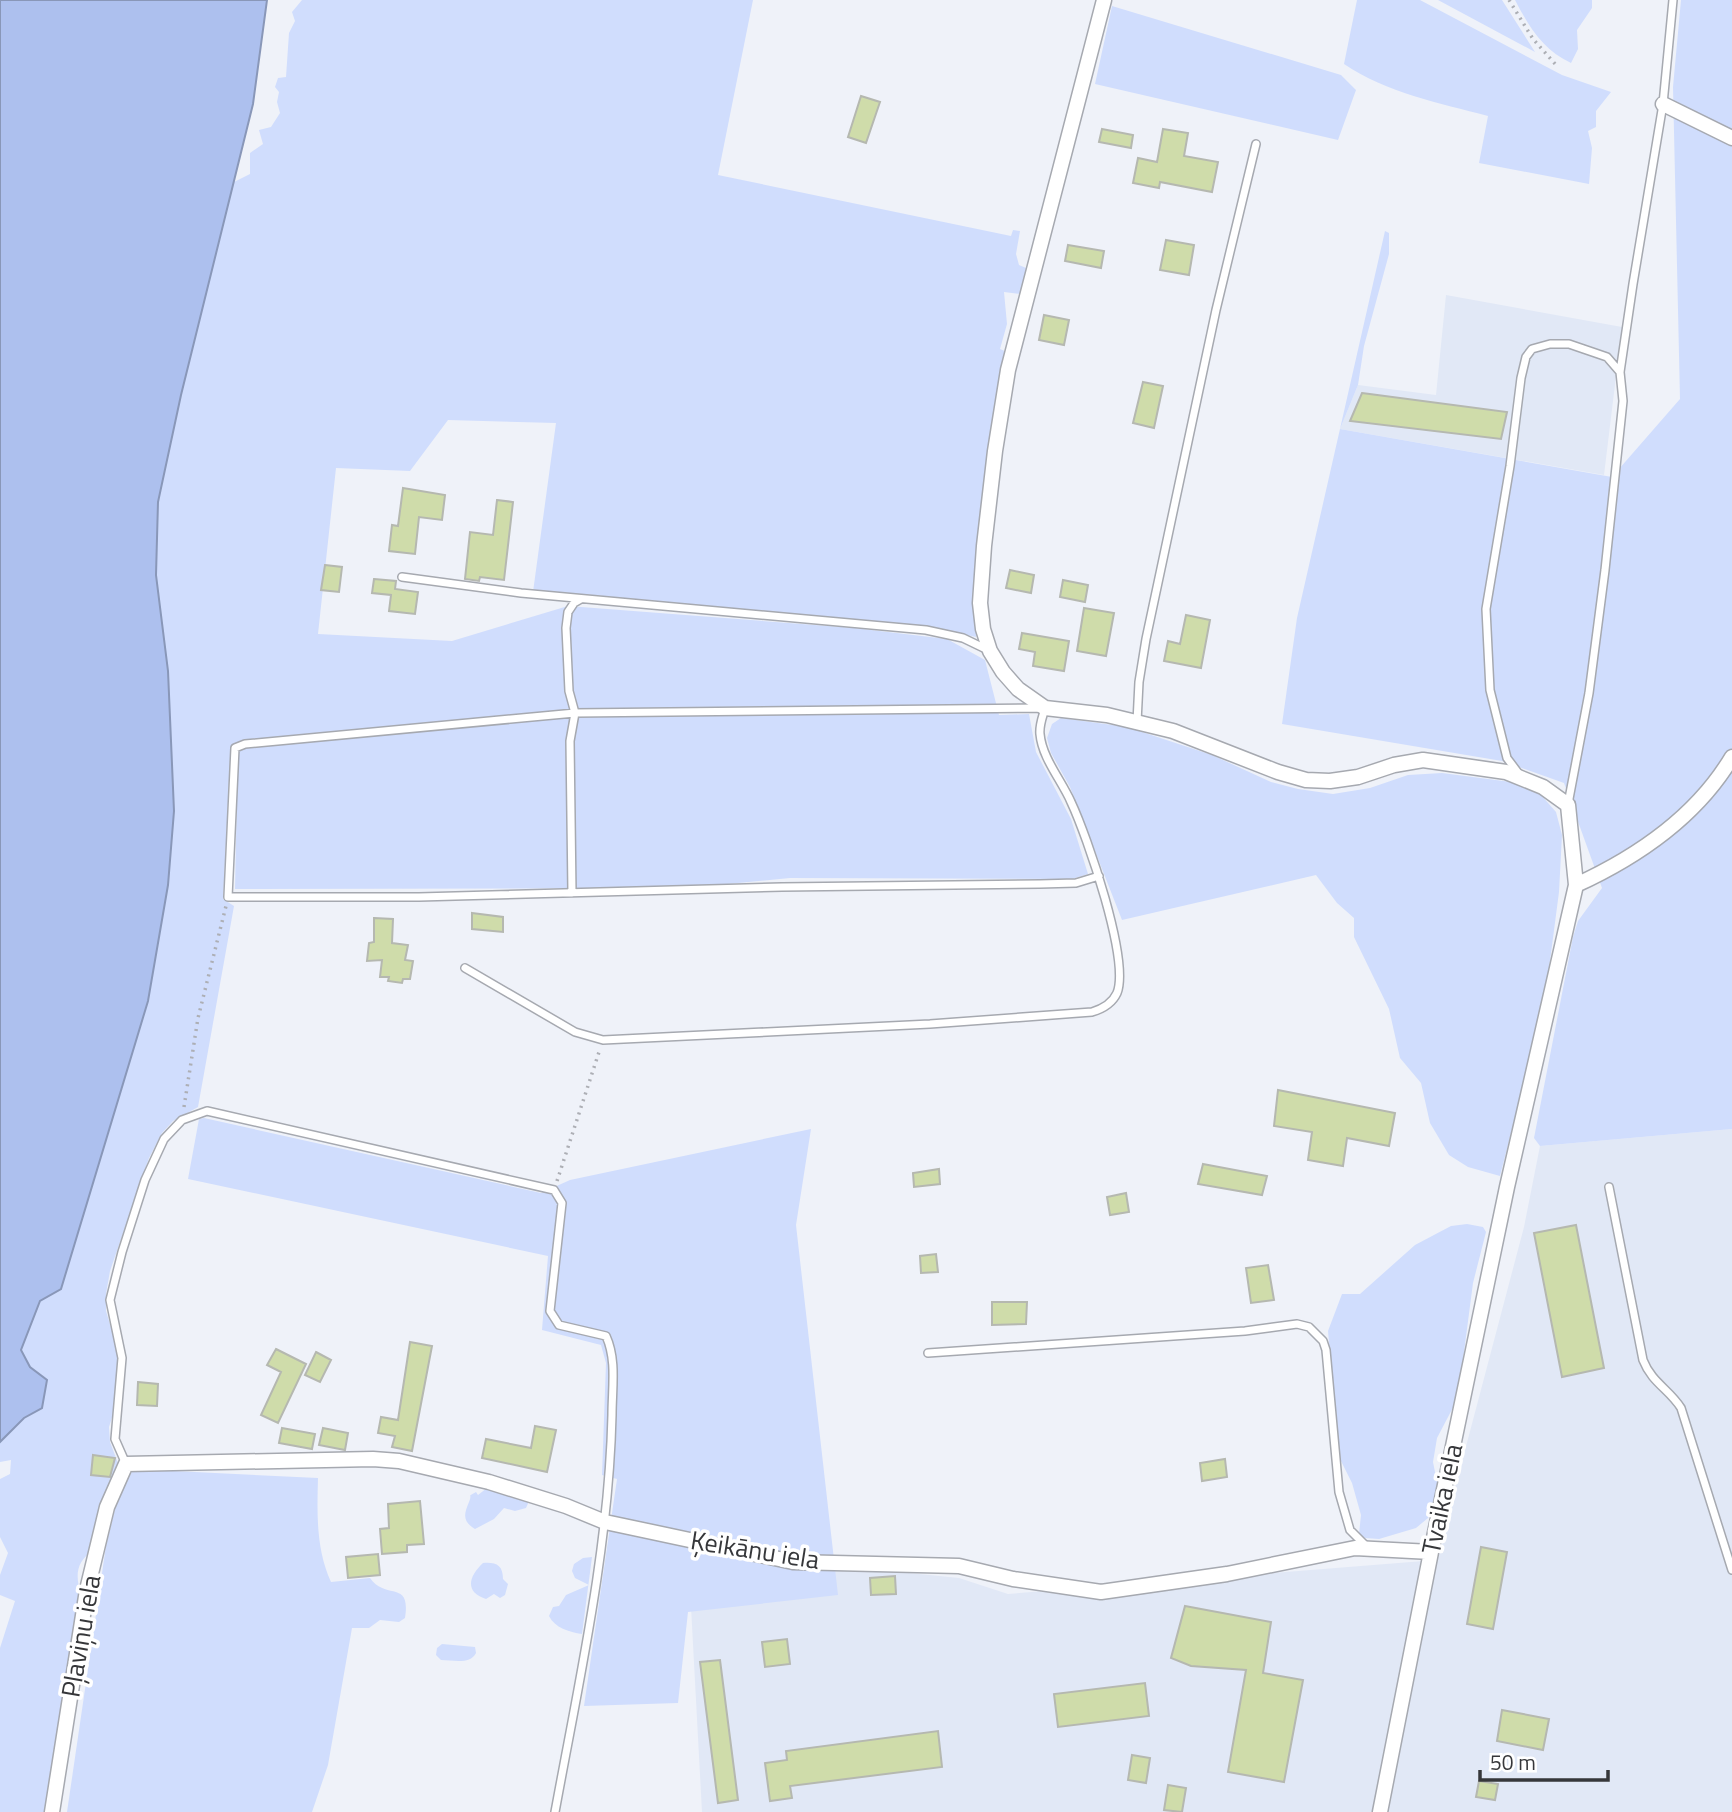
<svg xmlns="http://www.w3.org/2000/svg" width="1732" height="1812" font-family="'Titillium Web',sans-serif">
	<rect width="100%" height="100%" fill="#eff2f9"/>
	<path fill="#e1e8f6" d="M 1446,295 L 1622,327 L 1604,475 L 1340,429 L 1358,385 L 1436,395 Z
		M 1732,1129 L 1732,1812 L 702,1812 L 688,1551 L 959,1578 L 1008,1594 L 1436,1560 L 1524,1227 L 1540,1146 Z"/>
	<path fill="#d0ddfd" d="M 302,0 L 753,0 L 718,175 L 1011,236 L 1013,230 L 1020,231 L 1016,254 L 1019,265 L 1026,268 L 1021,294 L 1004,292 L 1007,324 L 1000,349 L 1007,352 L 976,637 L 937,628 L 878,622 L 740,611 L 594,595 L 533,592 L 556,423 L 448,420 L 410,471 L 336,468 L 318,634 L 452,641 L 568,606 L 854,628 L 947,639 L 985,660 L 999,715 L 1029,714 L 1036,752 L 1071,819 L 1088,874 L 1072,879 L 790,878 L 686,888 L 235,889 L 238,744 L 231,746 L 223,899 L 234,906 L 198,1107 L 173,1121 L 162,1133 L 149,1158 L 110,1271 L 106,1294 L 106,1311 L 118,1351 L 114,1411 L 109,1427 L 110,1442 L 119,1466 L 93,1551 C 76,1561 75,1576 81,1594 L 48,1812 L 0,1812 L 0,1648 L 15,1601 L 0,1595 L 0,1575 L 8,1553 L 0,1537 L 0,1479 L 10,1474 L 11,1460 L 0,1462 L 0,1442 L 24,1418 L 42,1408 L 47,1380 L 30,1367 L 21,1350 L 40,1301 L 61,1289 L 111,1120 L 168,671 L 156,575 L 158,502 L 181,395 L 234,182 L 250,174 L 250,153 L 263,144 L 259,130 L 271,127 L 280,113 L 277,102 L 279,92 L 275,87 L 278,78 L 286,77 L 289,33 L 295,21 L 292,12 Z
		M 1357,0 L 1420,0 L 1562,75 L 1611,92 L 1596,111 L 1596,127 L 1588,131 L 1592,148 L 1589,184 L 1479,163 L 1488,116 C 1439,103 1387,93 1344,64 Z
		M 1438,0 L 1502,0 L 1535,52 Z
		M 1515,0 L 1592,0 L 1592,8 L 1577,30 L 1578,49 L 1571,63 C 1543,50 1529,27 1515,0 Z
		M 1681,0 L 1732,0 L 1732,1129 L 1540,1146 L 1534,1138 L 1573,937 L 1578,921 L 1602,888 L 1564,783 L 1502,761 L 1282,724 L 1297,618 L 1385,231 L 1389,233 L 1389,254 L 1364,346 L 1358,385 L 1340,429 L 1612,477 L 1680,399 L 1673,87 Z
		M 1112,6 L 1341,75 L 1356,90 L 1338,140 L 1095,84 Z
		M 1061,718 L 1127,727 L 1212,755 L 1271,782 L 1298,789 L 1333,794 L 1370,788 L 1408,775 L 1442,773 L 1511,782 L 1541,795 L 1556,812 L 1562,835 L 1559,892 L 1545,999 L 1500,1176 L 1468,1167 L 1449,1155 L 1430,1123 L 1421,1083 L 1400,1058 L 1389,1009 L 1354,937 L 1354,918 L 1337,903 L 1316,875 L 1122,920 L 1070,787 L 1051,753 L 1047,738 L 1052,724 Z
		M 204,1118 L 541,1193 L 570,1180 L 811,1129 L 796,1225 L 838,1595 L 688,1612 L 678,1703 L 584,1706 L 617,1479 L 602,1475 L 606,1363 L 601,1345 L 542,1330 L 548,1256 L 188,1179 L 199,1119 Z
		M 1467,1224 L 1483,1227 L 1486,1232 L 1473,1283 L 1458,1398 L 1437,1438 L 1433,1462 L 1439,1492 L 1428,1518 L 1416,1528 L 1379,1539 L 1365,1538 L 1359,1534 L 1361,1515 L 1352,1483 L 1339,1457 L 1328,1331 L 1342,1294 L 1360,1294 L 1415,1245 L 1451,1226 Z
		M 133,1469 L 318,1478 C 317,1514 316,1549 331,1582 L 370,1578 C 386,1601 411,1579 405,1618 L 399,1622 L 380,1620 L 369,1628 L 352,1628 L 328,1765 L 312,1812 L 67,1812 L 106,1546 L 116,1505 Z
		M 487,1488 L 530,1499 L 526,1508 L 515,1511 L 504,1508 L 494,1519 L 475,1529 C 462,1521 464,1514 469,1502 C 473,1492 466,1498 476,1492 L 478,1495 Z
		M 592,1557 L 582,1634 C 569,1632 555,1628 549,1616 L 553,1607 L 559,1606 L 566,1595 L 589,1585 L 575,1578 L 572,1571 L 574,1564 L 583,1558 Z
		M 483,1563 C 496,1562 503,1565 503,1579 L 508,1584 L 505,1595 L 500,1598 L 494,1594 L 486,1599 C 464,1592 469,1576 483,1563 Z
		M 442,1644 L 475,1647 L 476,1653 C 470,1665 453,1660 441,1660 L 436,1655 L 437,1648 Z"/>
	<path fill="#adc0ee" stroke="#8997b8" stroke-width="2" d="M 0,0 L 267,0 L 253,104 L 181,395 L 158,502 L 156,575 L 168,671 L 174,811 L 168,885 L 148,1001 L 61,1289 L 40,1301 L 21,1350 L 30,1367 L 47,1380 L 42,1408 L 24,1418 L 0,1442 Z"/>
	<path fill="#cfdcaa" stroke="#b5b8b0" stroke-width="2" d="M 861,96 L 880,102 L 866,143 L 848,137 Z
		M 1102,129 L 1133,135 L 1131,148 L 1099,142 Z
		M 1163,129 L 1188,133 L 1184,156 L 1218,162 L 1212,192 L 1160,182 L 1159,188 L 1133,183 L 1138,158 L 1157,162 Z
		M 1166,240 L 1194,245 L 1189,275 L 1160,270 Z
		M 1068,245 L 1104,251 L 1101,268 L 1065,261 Z
		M 1044,315 L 1069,320 L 1064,345 L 1039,340 Z
		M 1143,382 L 1163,386 L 1154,428 L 1133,423 Z
		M 1362,393 L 1507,412 L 1501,439 L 1350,421 Z
		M 403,488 L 445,495 L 442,520 L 419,517 L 415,554 L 389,551 L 392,525 L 398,526 Z
		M 497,500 L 513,502 L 504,580 L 480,577 L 479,581 L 465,579 L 470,532 L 493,535 Z
		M 325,565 L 342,567 L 339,592 L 321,590 Z
		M 1010,570 L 1034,575 L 1031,593 L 1006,588 Z
		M 374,579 L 396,581 L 395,589 L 418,592 L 415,614 L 389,611 L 391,595 L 372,593 Z
		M 1063,580 L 1088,585 L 1085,602 L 1060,597 Z
		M 1084,608 L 1114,613 L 1106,656 L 1077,651 Z
		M 1186,615 L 1210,620 L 1201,668 L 1164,661 L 1168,641 L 1180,644 Z
		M 1022,633 L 1069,641 L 1064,671 L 1033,666 L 1035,652 L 1019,649 Z
		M 472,913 L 503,917 L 503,932 L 472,929 Z
		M 374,918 L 393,919 L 392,943 L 408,945 L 405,960 L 413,961 L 410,979 L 403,979 L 402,983 L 388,981 L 389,977 L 380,977 L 382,960 L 367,961 L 369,943 L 374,942 Z
		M 1278,1090 L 1395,1113 L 1389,1146 L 1347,1138 L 1343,1166 L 1308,1160 L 1312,1132 L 1274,1126 Z
		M 1203,1164 L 1267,1176 L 1262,1195 L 1198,1184 Z
		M 939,1169 L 940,1184 L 914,1187 L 913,1173 Z
		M 1126,1193 L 1129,1212 L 1110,1215 L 1107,1197 Z
		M 1576,1225 L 1604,1368 L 1562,1377 L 1534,1233 Z
		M 936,1254 L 938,1272 L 921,1273 L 920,1256 Z
		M 1268,1265 L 1274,1300 L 1251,1303 L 1246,1268 Z
		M 992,1302 L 1027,1302 L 1026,1324 L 992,1325 Z
		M 410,1342 L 432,1346 L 412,1451 L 392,1447 L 395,1436 L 378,1433 L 381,1417 L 398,1420 Z
		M 276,1349 L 306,1364 L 278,1423 L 261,1415 L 281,1372 L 267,1365 Z
		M 316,1352 L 331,1360 L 320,1382 L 305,1375 Z
		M 138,1382 L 158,1384 L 157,1406 L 137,1405 Z
		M 535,1426 L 556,1430 L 547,1472 L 482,1458 L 486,1439 L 531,1448 Z
		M 282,1428 L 315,1434 L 312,1449 L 279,1443 Z
		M 323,1428 L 348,1433 L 345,1450 L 319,1445 Z
		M 93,1455 L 115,1458 L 110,1477 L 91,1475 Z
		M 1225,1459 L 1227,1477 L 1202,1481 L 1200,1463 Z
		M 420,1501 L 424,1544 L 407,1545 L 407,1552 L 382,1554 L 380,1529 L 389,1528 L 388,1504 Z
		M 1481,1547 L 1507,1552 L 1493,1629 L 1467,1624 Z
		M 378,1554 L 380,1575 L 348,1578 L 346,1557 Z
		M 895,1576 L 896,1594 L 871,1595 L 870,1578 Z
		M 1185,1606 L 1271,1622 L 1263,1673 L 1303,1680 L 1284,1782 L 1228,1772 L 1246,1670 L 1191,1666 L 1171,1658 Z
		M 787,1639 L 790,1664 L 765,1667 L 762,1642 Z
		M 720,1660 L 738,1800 L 718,1803 L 700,1662 Z
		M 1145,1683 L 1149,1716 L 1058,1727 L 1054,1694 Z
		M 1502,1710 L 1549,1719 L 1543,1750 L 1497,1741 Z
		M 938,1731 L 942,1767 L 790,1786 L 792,1798 L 770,1801 L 765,1763 L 787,1760 L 786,1751 Z
		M 1132,1755 L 1150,1758 L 1146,1783 L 1128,1780 Z
		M 1479,1781 L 1498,1784 L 1495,1800 L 1476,1797 Z
		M 1168,1785 L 1186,1788 L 1182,1812 L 1164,1810 Z"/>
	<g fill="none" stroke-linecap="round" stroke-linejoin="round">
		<g stroke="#a6a9b0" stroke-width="10">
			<path id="service" d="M 402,577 L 521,593 L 926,630 L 963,638 L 990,651
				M 1137,722 L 1139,682 L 1146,639 L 1216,310 L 1256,144
				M 1519,774 L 1507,758 L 1490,690 L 1486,609 L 1510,466 L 1521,378 L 1526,357 L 1532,349 L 1550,344 L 1569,344 L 1607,357 L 1620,372
				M 1568,804 L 1589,693 L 1605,570 L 1623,401 L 1620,372 L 1633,284 L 1663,104 L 1673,0
				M 572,893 L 570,741 L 575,713 L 569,691 L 566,628 L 568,612 L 574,603 L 581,599
				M 465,968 L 575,1032 L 603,1040 L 930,1024 L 1092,1012 C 1102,1009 1112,1004 1117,993 C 1130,960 1087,836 1071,802 C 1062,781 1042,758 1040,734 C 1039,725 1043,716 1045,708 L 575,713 L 245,744 L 235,748 L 228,897 L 419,897 L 782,887 L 1040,884 L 1076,883 L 1099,876
				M 1609,1187 L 1643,1360 C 1652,1383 1669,1389 1681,1408 L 1732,1570
				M 928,1353 L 1245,1331 L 1297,1324 L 1309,1327 L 1323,1341 L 1326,1350 L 1339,1492 L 1350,1530 L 1367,1547
				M 126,1464 L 115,1439 L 122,1358 L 110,1300 L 122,1252 L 145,1180 L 164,1139 L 182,1120 L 207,1111 L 554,1190 L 562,1203 L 550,1311 L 559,1325 L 606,1336 C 617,1360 612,1388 612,1415 C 609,1548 579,1681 555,1812"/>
		</g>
		<g stroke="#a6a9b0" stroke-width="17">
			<path id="minor" d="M 1104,0 L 1008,370 L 995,451 L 984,546 L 980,603 L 983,629 L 990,651 L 1003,672 L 1018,689 L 1045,708 L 1107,715 L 1173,731 L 1278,772 L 1306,780 L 1330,781 L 1358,777 L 1394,765 L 1423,760 L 1506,772 L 1543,787 L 1568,805 L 1576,885 L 1507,1187 L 1431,1552 L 1380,1812
				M 1663,104 L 1732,138
				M 1576,885 C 1637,857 1697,816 1732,757
				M 52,1812 L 87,1590 L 107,1507 L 126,1464 L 373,1459 L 399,1461 L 489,1482 L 566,1506 L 605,1522 L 793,1562 L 959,1566 L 1013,1579 L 1101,1592 L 1227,1574 L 1355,1548 L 1431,1552"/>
		</g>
		<path stroke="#adafb5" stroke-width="3.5" stroke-dasharray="2 5" stroke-linecap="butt" d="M 1509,0 L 1533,39 L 1557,66
			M 184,1107 L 198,1018 L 226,906
			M 557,1181 L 600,1049"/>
		<use href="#service" stroke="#fff" stroke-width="7"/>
		<use href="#minor" stroke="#fff" stroke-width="14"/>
	</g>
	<g text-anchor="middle" stroke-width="7" stroke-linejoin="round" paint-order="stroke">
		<g font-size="26" fill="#36373a" stroke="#fff">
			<text transform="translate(1442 1499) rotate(-78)" y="9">Tvaika iela</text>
			<text transform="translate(755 1550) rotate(9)" y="9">Ķeikānu iela</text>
			<text transform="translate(81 1636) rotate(-80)" y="9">Pļaviņu iela</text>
		</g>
	</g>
	<path d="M1480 1770v10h128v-10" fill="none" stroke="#36373a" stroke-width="3.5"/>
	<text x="1490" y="1770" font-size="21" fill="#36373a" stroke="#ffffff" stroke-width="5" paint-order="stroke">50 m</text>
</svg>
